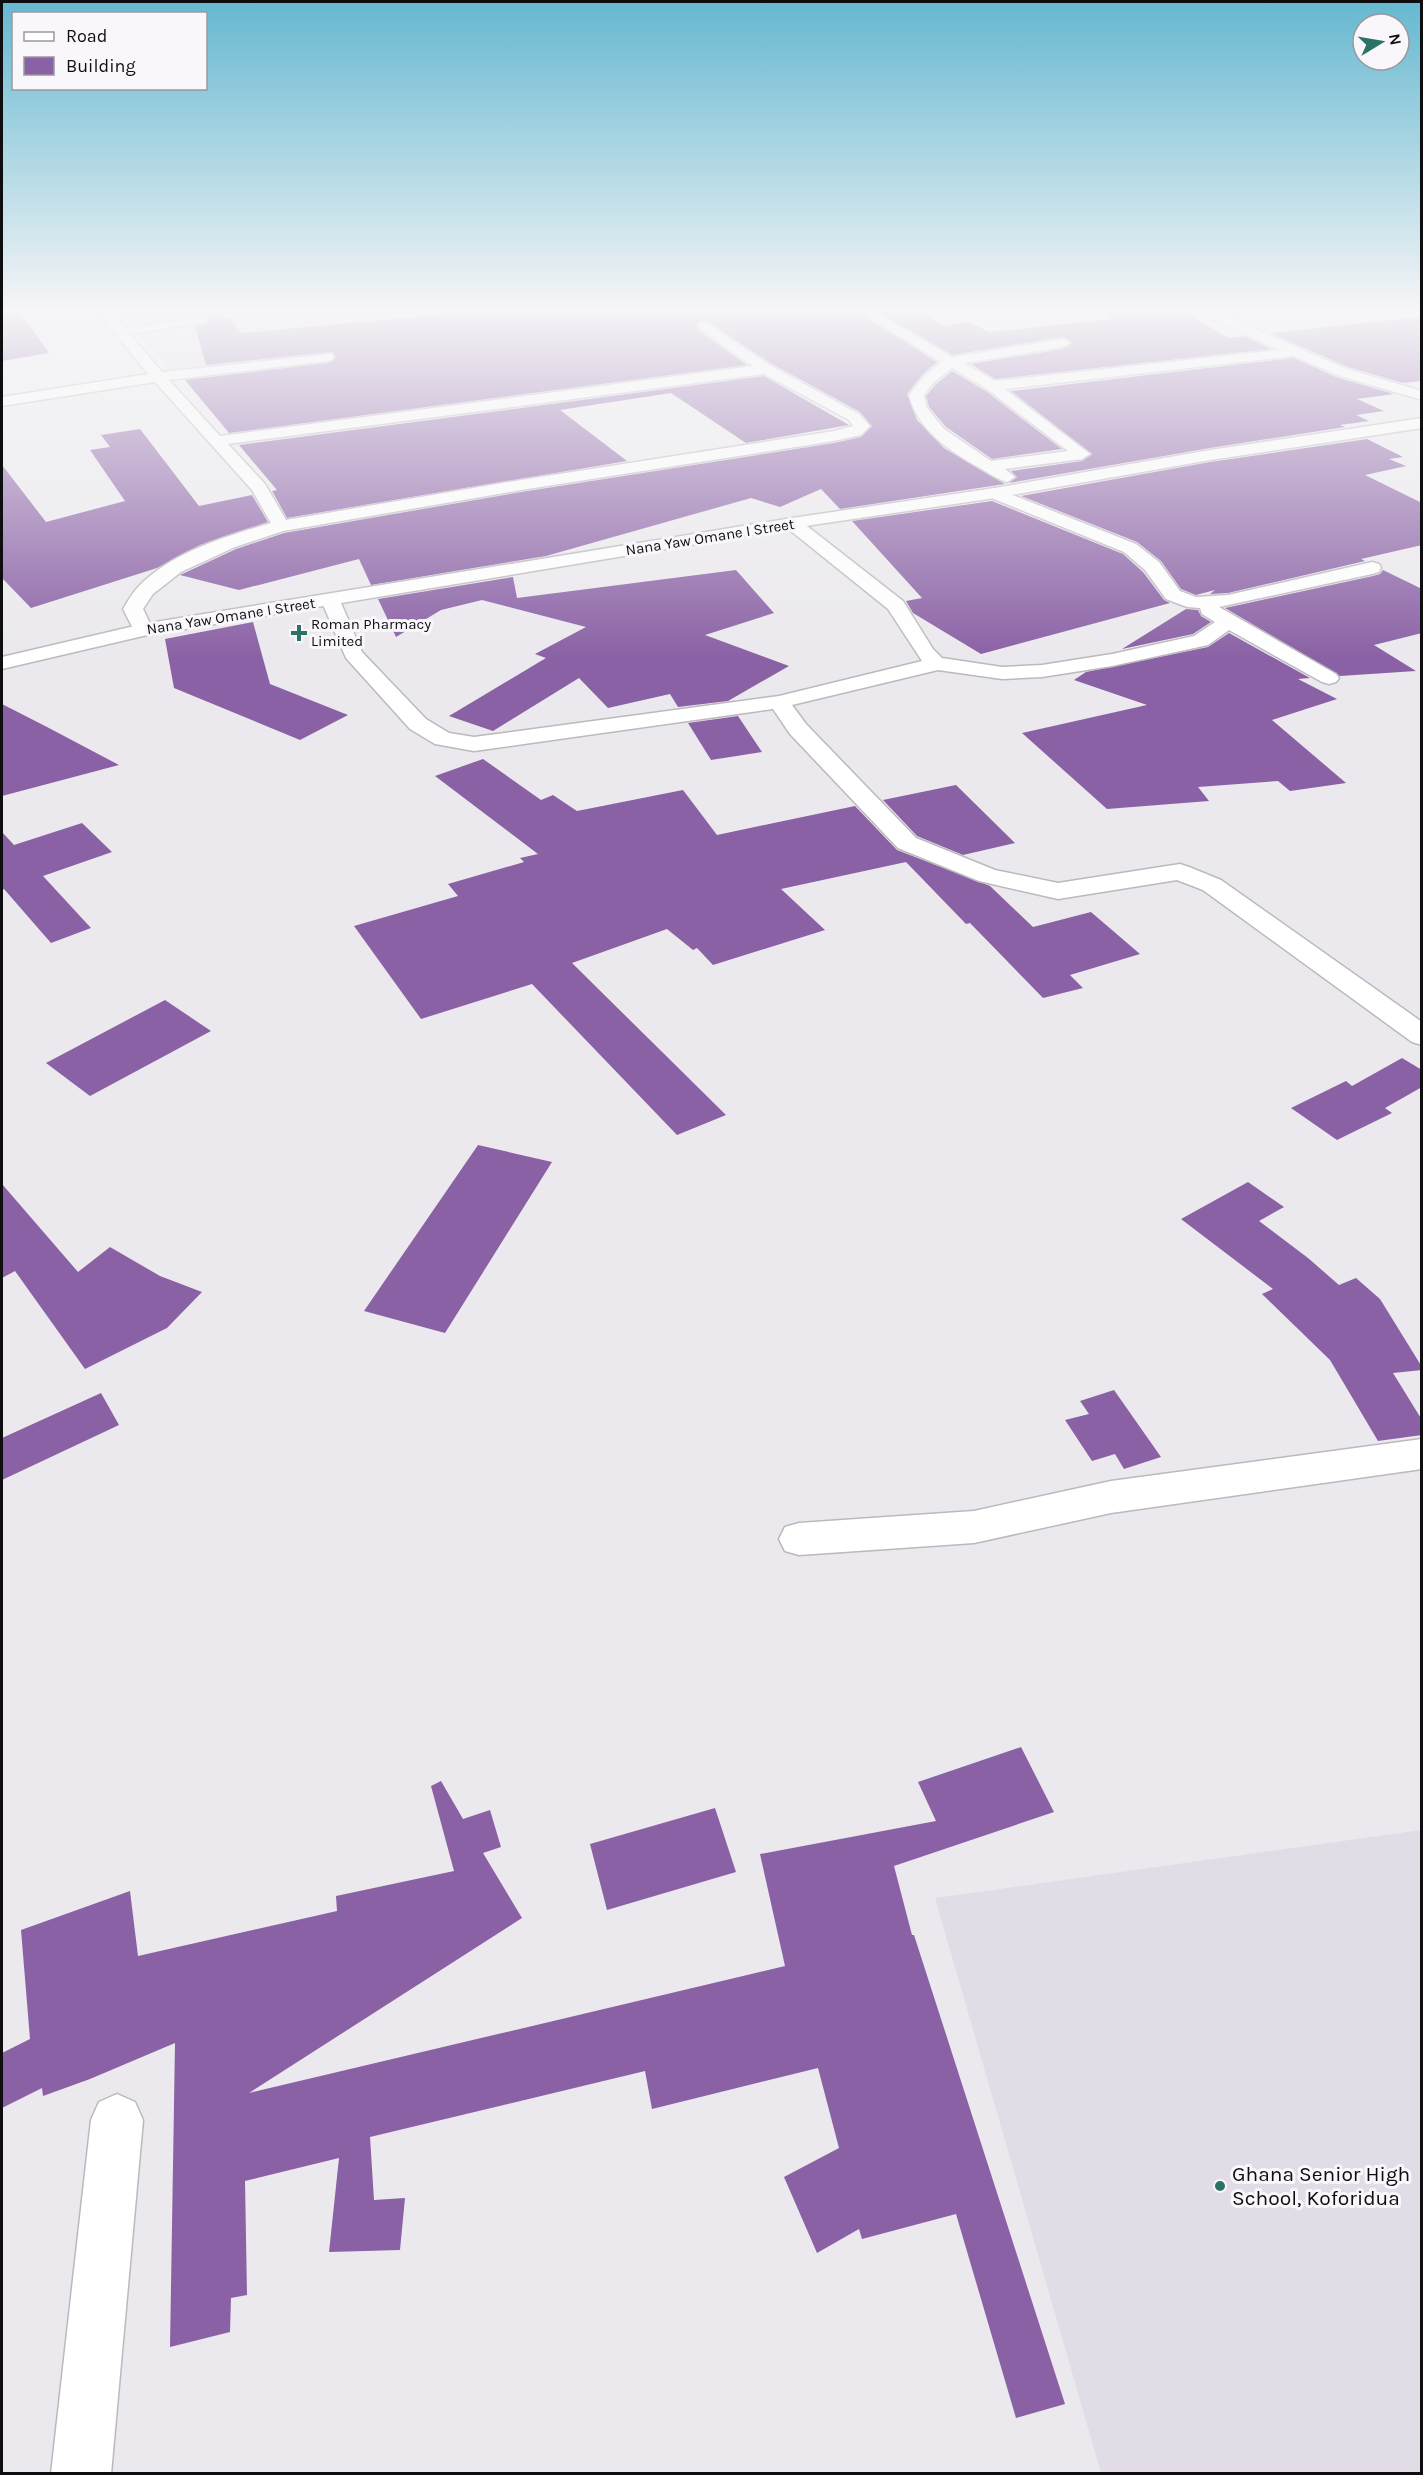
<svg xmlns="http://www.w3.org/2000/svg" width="1423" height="2475" viewBox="0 0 1423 2475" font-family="Karla,sans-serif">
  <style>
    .built { fill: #e2dce7 }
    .building { fill: #8a61a5 }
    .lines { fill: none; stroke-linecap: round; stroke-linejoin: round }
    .service-casing { stroke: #bbb9bd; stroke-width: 3 }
    .minor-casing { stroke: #bbb9bd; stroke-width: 3 }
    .primary-casing { stroke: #bbb9bd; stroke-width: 3 }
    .service { fill: #fff; fill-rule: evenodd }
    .minor { fill: #fff; fill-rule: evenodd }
    .primary { fill: #fff; fill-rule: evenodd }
    .poi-dot { fill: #2d7267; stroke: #f9f7fb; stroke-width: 2 }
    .labels { text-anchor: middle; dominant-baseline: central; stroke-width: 6; stroke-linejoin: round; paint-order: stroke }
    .far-street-label { font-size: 15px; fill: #0e0d0f; stroke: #f9f7fb }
    .far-poi-label { font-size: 15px; fill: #0e0d0f; stroke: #f9f7fb; text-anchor: start }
    .near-poi-label { font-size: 21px; fill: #0e0d0f; stroke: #f9f7fb; text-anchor: start }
  </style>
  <rect width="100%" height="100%" fill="#ebe9ed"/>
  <path class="built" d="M118,312H623L171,372Z
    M1421,1830V2473H1101L935,1898Z"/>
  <path class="building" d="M2,312H20L49,353L2,361Z
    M468,312H858L937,362L922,375L907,394L917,420L944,448L1005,484L840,509L821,489L780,507L751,498L546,556L371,585L359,559L239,590L180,575L236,549L284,533L521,492L834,443L861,437L872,426L860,412L772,364L705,320L696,325L698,330L747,365L229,433L185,380L327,363L336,358L332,352L206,365L195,326L208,323V317L204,315L223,313L224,318L231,321L242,333Z
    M879,312H919L945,326L969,322L989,332L1112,319L1102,312H1184L1229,338L1244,336L1271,349L995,379L971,364L1063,349L1072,342L1063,337L952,355Z
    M1422,317V381L1403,383L1348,367L1270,333Z
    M1294,358L1336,377L1394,394L1357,399L1384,411L1356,415L1369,421L1340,425L1345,427L1210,448L1009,483L1017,477L1011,471L1082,461L1092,454L1011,391Z
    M952,371L986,391L1062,449L992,459L946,427L929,407L926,396L936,384Z
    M764,376L849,425L746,443L671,393L560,410L627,461L287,518L272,491L277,490L239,445Z
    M140,429L199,506L252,495L268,522L200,545L157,568L31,608L2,578V465L46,522L125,501L90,450L110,447L101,435Z
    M1367,439L1403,457L1389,459L1406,466L1365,475L1422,503V545L1361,559L1365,561L1228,593L1210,594L1215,590L1196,595L1181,589L1161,561L1137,542L1021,496L1210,462Z
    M992,501L1123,554L1143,572L1164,600L1170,603L981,654L913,613L906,601L922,598L852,521Z
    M736,570L774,613L705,635L789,666L728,701L678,707L670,694L608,708L579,678L493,731L449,716L546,658L535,654L586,627L482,600L441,610L396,637L378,599L513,577L517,598Z
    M1383,570L1422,589V633L1374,645L1416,671L1340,676L1225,608L1373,576L1380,574Z
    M1186,609L1198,610L1201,616L1211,622L1193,634L1122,649Z
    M253,622L270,684L348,715L300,740L174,688L165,639Z
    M1229,633L1310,678L1298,679L1337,699L1272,720L1346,783L1290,791L1278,781L1198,787L1209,801L1107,809L1022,733L1147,705L1074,680L1086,672L1208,647Z
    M2,704L47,727L119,765L2,796Z
    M738,716L762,752L711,760L688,723Z
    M483,759L541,800L553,795L577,811L683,790L717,835L855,806L897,850L990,886L1033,927L1091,912L1140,954L1070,975L1083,988L1043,998L970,923L966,924L906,862L781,889L825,930L713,965L697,948L693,950L667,929L572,963L726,1115L677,1135L532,984L421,1019L354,926L458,896L448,884L524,862L520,858L538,854L435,776Z
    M956,785L1015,843L963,855L917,836L883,800Z
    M82,823L112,852L43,876L91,928L51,943L4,889L2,890V832L14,845Z
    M165,1000L211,1031L90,1096L46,1063Z
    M1402,1058L1422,1070V1087L1385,1108L1392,1113L1337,1140L1291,1108L1346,1081L1352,1086Z
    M478,1145L552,1162L445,1333L364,1311Z
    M1248,1182L1284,1207L1259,1221L1308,1258L1339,1285L1356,1278L1380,1299L1422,1367V1370L1393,1373L1422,1420V1435L1378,1441L1330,1360L1262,1294L1273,1289L1181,1219Z
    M2,1184L78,1272L110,1247L160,1276L202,1292L167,1328L85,1369L15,1271L2,1278Z
    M1114,1390L1161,1457L1124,1469L1115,1454L1092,1461L1065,1420L1089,1414L1080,1401Z
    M101,1393L119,1425L2,1480V1438Z
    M1021,1747L1054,1812L894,1866L912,1935H914L1065,2404L1016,2418L956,2214L862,2239L859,2229L817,2253L784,2177L839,2148L818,2068L652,2109L645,2071L370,2137L374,2200L405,2198L400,2250L329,2252L339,2158L245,2181L247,2295L231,2298L230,2332L170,2347L175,2043L90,2079L43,2096L42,2088L2,2108V2053L30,2039L21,1930L130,1891L138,1956L337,1911L336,1896L454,1871L431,1786L441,1781L463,1819L490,1810L501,1847L483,1853L522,1918L249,2093L785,1966L760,1854L936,1821L918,1782Z
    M715,1808L736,1872L607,1910L590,1844Z"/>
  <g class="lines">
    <g class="service-casing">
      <path id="service" d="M243,312H268L229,319L225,316Z
        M203,317L206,318V322L123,335L119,332L123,329Z"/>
    </g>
    <g class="minor-casing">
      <path id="minor" d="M98,312H111L162,372L332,354L334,357L332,360L327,361L169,380L220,436L753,366L700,329L698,326L700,323L705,322L771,366L859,414L870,426L861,435L834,441L521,490L283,531L235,547L181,572L153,594L143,609L153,630L150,634H136L123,609C128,601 133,592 139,586C172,552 226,536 271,523L252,490L155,382L2,406V397L148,374ZM764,374L849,420L853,426L834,431L521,480L286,520L265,484L228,444Z
        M860,312H875L952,357L1063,339L1070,343L1063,347L964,363L995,381L1279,350L1197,312H1215L1347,369L1422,391V400L1337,375L1294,356L1005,389L1090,454L1082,459L1005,469L1015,477L1007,482C997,479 987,472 978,467C948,450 918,430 909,395L924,376L941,362ZM952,368L987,389L1068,451L991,461L944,429L927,408L924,395L934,382Z
        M995,488L1136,544L1159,562L1180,591L1196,597L1228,595L1372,562L1379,564L1381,568L1379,572L1372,574L1219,607L1336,674L1339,678L1336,682L1329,684L1322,682L1229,630L1208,645L1112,666L1042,677L1002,679L938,670L792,705L806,724L916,838L995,870L1058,883L1180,864L1189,867L1221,880L1422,1022V1045L1412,1042L1203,890L1177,880L1058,899L979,881L898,848L790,734L773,709L474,751L435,744L410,729L346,658L321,600L324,596H338L362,652L426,719L449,733L474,737L779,696L922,661L888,609L786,527L783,523L786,519H798L903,601L933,649L942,658L1002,667L1042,665L1112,654L1194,636L1215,622L1202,614L1200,608L1187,607L1166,599L1145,570L1124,552L989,497L986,493L989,489Z
        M1422,1439V1469L1111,1513L974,1543L799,1555L785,1551L779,1539L785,1527L799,1523L974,1511L1111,1481Z
        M117,2094L135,2102L143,2120L111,2474H51L91,2120L99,2102Z"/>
    </g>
    <g class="primary-casing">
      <path id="primary" d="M1422,418V428L1210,460L995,498L792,528L143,636L2,669V657L143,624L792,518L995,488L1210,450Z"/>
    </g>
    <use href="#service" class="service"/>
    <use href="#minor" class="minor"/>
    <use href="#primary" class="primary"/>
  </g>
  <linearGradient id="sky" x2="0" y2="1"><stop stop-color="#65b8d0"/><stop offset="0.47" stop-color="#f6f5f7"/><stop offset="1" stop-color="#f6f5f7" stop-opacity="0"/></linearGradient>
  <rect width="1423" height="658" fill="url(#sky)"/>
  <g class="poi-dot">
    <path d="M296 624h6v6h6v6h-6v6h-6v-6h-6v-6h6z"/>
    <circle cx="1220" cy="2186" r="6"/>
  </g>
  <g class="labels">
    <g class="far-street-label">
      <text transform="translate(710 537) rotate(-9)">Nana Yaw Omane I Street</text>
      <text transform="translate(231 616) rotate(-9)">Nana Yaw Omane I Street</text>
    </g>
    <g class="far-poi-label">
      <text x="311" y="624">Roman Pharmacy<tspan x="311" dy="17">Limited</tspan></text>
    </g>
    <g class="near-poi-label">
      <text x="1232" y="2174">Ghana Senior High<tspan x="1232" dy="24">School, Koforidua</tspan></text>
    </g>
  </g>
  <rect width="1423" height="2475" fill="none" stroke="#0e0d0f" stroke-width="6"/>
  <rect x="12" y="12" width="195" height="78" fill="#f9f7fb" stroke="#9b999d" stroke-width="1.5"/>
  <rect x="24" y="32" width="30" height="9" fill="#ffffff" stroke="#9b999d" stroke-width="1.5"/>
  <text x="66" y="42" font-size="18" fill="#0e0d0f">Road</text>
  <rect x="24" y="57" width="30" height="18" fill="#8a61a5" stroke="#9b999d" stroke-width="1.5"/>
  <text x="66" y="72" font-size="18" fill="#0e0d0f">Building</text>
  <g transform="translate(1381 42) rotate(79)"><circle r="28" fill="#f9f7fb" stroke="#9b999d" stroke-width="1.5"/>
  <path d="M0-4.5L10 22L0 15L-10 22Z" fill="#2d7267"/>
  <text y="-9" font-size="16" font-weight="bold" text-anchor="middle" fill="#0e0d0f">N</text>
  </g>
</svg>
